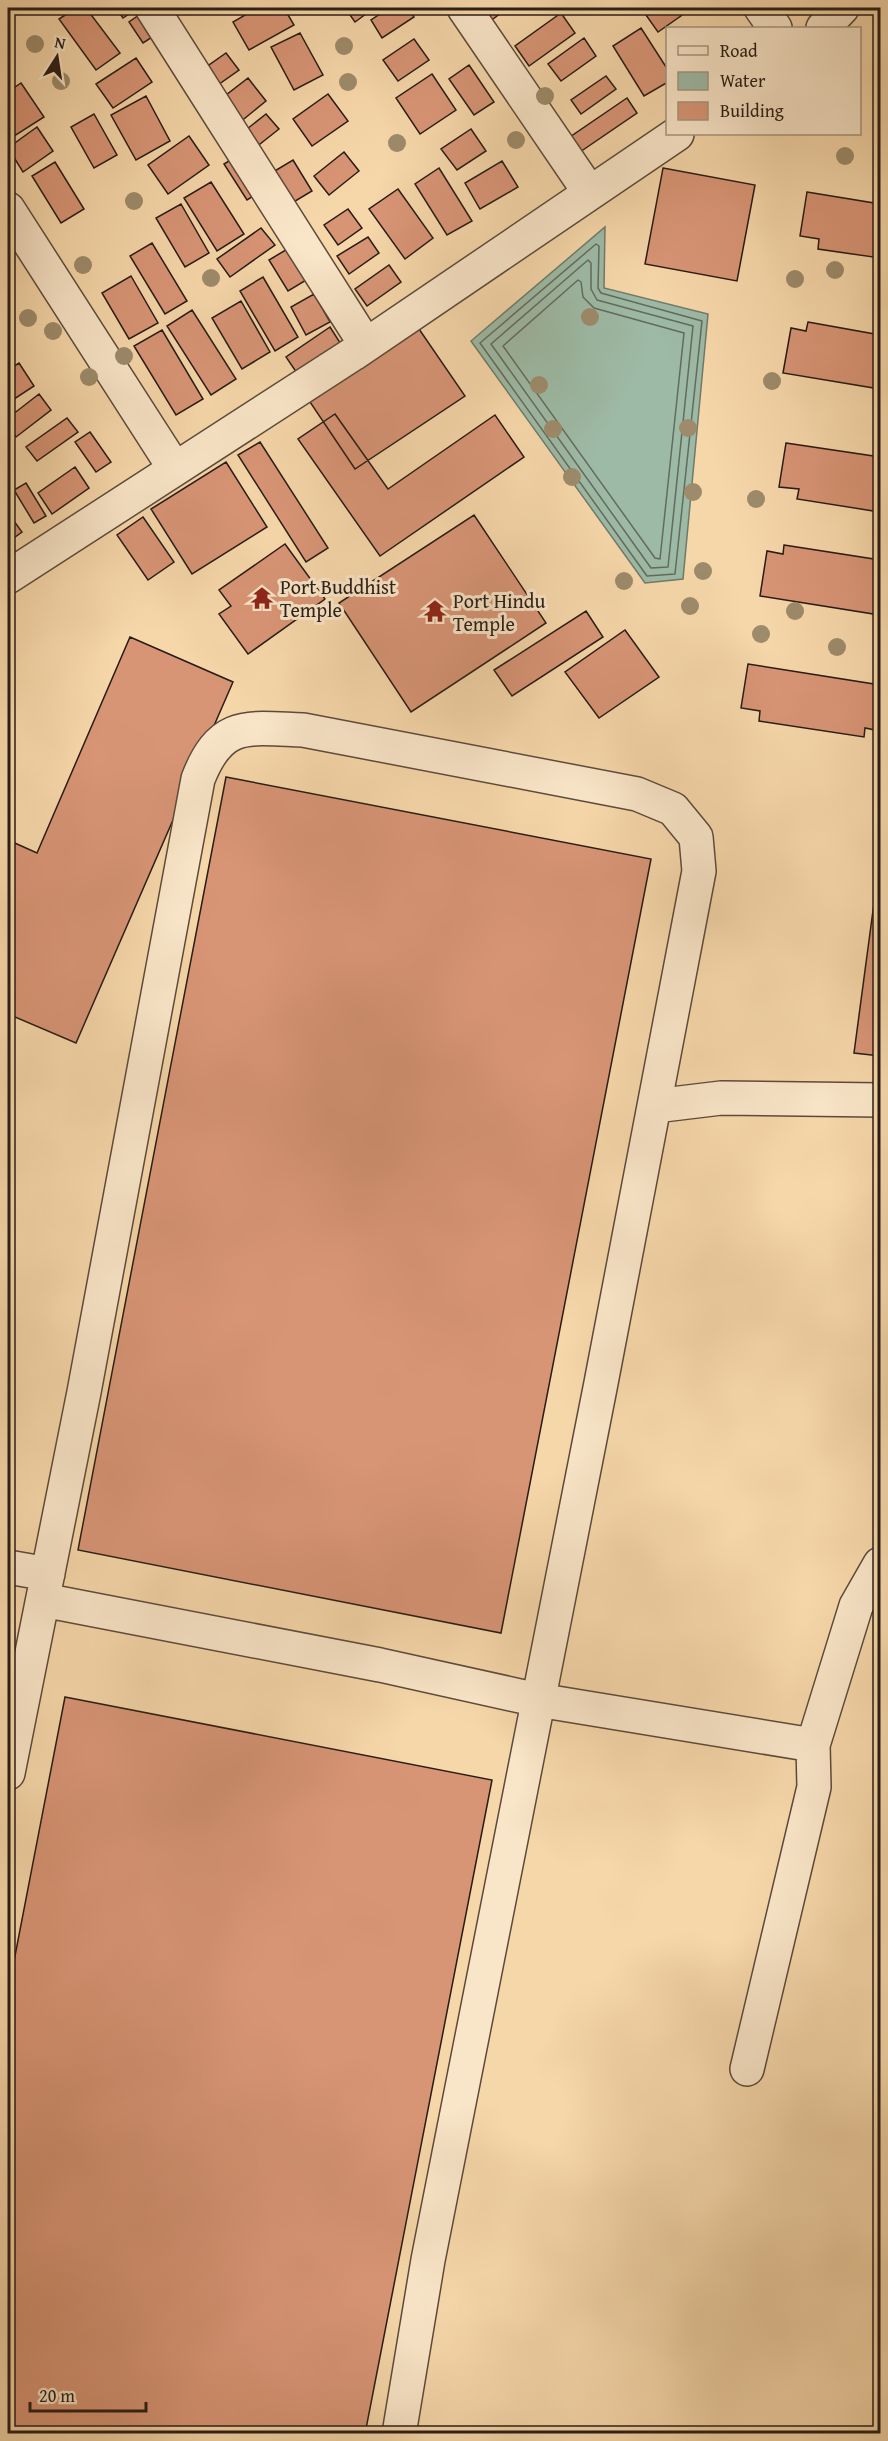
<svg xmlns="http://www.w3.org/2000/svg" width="888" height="2441" viewBox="0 0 888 2441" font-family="'Gentium Book Plus',serif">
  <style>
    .water { fill: #9dbaa6; stroke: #6e7b6c; stroke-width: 1.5 }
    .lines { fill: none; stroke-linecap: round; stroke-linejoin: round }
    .shore { stroke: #626b5e; stroke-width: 1.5 }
    .building { fill: #d89576; stroke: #281c15; stroke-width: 1.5 }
    .minor-casing { stroke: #5c4b3a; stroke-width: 36 }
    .minor { stroke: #f9e5c8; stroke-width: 33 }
    .tree { fill: #9d8b6b }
    .labels { text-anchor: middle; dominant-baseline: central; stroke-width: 6; stroke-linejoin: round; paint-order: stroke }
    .poi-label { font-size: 20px; fill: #281c15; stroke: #f9e5c8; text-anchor: start }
  </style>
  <rect width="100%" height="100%" fill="#f6d7aa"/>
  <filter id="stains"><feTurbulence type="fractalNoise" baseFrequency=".00333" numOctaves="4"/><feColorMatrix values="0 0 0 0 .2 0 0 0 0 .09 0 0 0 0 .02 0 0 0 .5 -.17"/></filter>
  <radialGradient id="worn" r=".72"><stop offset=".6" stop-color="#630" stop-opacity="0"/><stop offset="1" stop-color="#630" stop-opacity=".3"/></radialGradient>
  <path class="water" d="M605,227L604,288L708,314L683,579L645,583L471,341Z"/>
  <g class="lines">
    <path class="shore" d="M596,244L599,246L598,288L601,293L702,321L675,574L647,576L480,343Z
      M588,260L591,263V289L597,300L693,326L668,567L651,568L491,344Z
      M578,280L581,282L583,297L594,308L684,333L660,559L655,558L503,346Z"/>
  </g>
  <path class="building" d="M76,8H86L120,53L96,70L59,19Z
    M116,8H138L123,18Z
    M257,8H284L294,25L249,50L233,22Z
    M345,8H374L355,22Z
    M389,8H408L414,17L382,38L371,20Z
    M484,8H503L505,10L485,25L476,13Z
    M641,8H681L685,13L658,32Z
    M142,13L157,34L143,43L129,22Z
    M561,13L575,33L529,66L515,46Z
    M641,28L668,70V82L644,96L613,46Z
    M300,33L323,75L294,90L271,47Z
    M584,38L596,56L561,81L548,64Z
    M414,39L429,60L398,81L383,60Z
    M226,53L239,70L215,87L202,70Z
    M136,58L152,82L113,108L96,84Z
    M469,65L494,102L474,115L449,79Z
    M432,74L456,110L420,134L396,98Z
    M606,76L616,89L581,114L571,100Z
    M248,78L266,101L239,123L221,99Z
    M21,83L44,117L8,140V92Z
    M328,94L348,121L312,146L293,119Z
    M146,96L170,141L136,160L111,115Z
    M627,98L637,113L577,154L567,139Z
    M94,114L117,155L94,168L71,127Z
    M266,114L279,129L255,148L242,133Z
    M37,127L53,151L23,172L8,148Z
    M471,129L486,151L457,170L441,149Z
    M189,136L209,165L168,194L148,165Z
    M344,152L359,171L329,195L314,176Z
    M240,154L263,190L247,200L224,164Z
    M293,160L312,191L292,203L273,172Z
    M502,161L518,187L480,209L465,183Z
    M55,162L84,209L61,223L32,176Z
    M439,168L472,221L447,235L415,184Z
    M663,168L755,185L737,281L645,264Z
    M211,182L244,234L217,251L184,198Z
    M398,189L433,238L405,259L369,209Z
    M807,192L880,204V258L818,249L819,239L800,236Z
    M181,204L209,253L185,267L156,218Z
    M348,209L362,228L338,245L324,225Z
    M261,228L275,245L230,277L217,259Z
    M368,237L379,253L349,274L337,256Z
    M152,243L187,301L165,314L130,256Z
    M289,248L308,279L288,291L269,260Z
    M389,265L401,282L367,306L355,289Z
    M131,276L158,323L129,339L102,293Z
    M263,277L298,337L275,351L240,291Z
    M314,294L330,322L306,335L291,307Z
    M241,301L270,352L242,369L212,318Z
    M192,310L236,379L211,395L167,326Z
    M808,322L880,335V389L783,373L791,328L806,331Z
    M330,327L344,349L301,379L286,357Z
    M419,329L465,396L355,469L310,402Z
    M162,330L203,399L176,415L134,346Z
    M19,363L34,386L8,403V370Z
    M39,394L51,410L16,437L8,425V418Z
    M335,414L388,489L495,415L524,457L380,556L298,439Z
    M67,418L78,432L37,461L26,447Z
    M90,432L111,462L96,472L75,442Z
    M260,442L328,548L306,562L238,455Z
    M786,443L880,457V512L797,499L799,489L779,487Z
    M226,462L267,527L192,574L151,509Z
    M75,467L89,488L52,514L38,493Z
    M26,483L46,516L34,523L14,490Z
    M474,515L546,623L411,712L339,603Z
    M11,517L22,532L8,542V520Z
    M143,517L174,562L148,580L117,535Z
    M285,544L325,599L248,654L219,614L231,606L219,590Z
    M784,545L880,560V615L760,596L767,551L783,554Z
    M586,611L603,637L512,696L494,670Z
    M625,630L659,677L599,718L565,672Z
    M130,637L233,682L76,1043L8,1014V840L37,853Z
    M748,664L880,685V731L865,728L864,737L759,721L760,711L741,708Z
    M226,777L651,859L501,1633L78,1550Z
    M880,858V1056L854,1053Z
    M65,1697L492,1780L365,2434H8V1992Z"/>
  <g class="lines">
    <g class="minor-casing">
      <path id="minor" d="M152,8L366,345
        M464,8L590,193
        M761,8L775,28
        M823,28L842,8
        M8,209L175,469
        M8,577L353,354L677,134
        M655,1106L721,1098L880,1100
        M8,1567L48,1574
        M43,1600L380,1665L538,1700L813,1745
        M8,1773L84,1392L198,779C221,720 247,728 303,730L637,794L673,809L696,837L699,871L601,1383L428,2260L399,2434
        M747,2069L814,1787L813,1745L856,1606L880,1564"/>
    </g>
    <use href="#minor" class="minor"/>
  </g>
  <g class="tree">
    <circle cx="35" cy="44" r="9"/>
    <circle cx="344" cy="46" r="9"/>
    <circle cx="61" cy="81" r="9"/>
    <circle cx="348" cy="82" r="9"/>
    <circle cx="545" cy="96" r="9"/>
    <circle cx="516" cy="140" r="9"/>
    <circle cx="397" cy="143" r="9"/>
    <circle cx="845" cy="156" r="9"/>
    <circle cx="134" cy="201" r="9"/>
    <circle cx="83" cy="265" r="9"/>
    <circle cx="835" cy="270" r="9"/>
    <circle cx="211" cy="278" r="9"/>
    <circle cx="795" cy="279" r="9"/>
    <circle cx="590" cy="317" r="9"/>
    <circle cx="28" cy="318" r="9"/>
    <circle cx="53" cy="331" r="9"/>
    <circle cx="124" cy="356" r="9"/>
    <circle cx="89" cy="377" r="9"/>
    <circle cx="772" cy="381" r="9"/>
    <circle cx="539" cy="385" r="9"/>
    <circle cx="688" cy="428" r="9"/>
    <circle cx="553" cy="429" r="9"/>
    <circle cx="572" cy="477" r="9"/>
    <circle cx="693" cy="492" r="9"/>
    <circle cx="756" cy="499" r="9"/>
    <circle cx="703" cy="571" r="9"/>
    <circle cx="624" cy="581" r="9"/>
    <circle cx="690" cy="606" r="9"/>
    <circle cx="795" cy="611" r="9"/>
    <circle cx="761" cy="634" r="9"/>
    <circle cx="837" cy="647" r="9"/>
  </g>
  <defs>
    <g id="temple-bare" transform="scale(1.8)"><path d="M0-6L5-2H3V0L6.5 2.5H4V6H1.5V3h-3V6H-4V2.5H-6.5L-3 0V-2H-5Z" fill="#8f2418" stroke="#f9e5c8" stroke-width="2.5" paint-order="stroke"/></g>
  </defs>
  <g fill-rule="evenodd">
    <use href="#temple-bare" x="262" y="598"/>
    <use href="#temple-bare" x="435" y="611"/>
  </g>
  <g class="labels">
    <g class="poi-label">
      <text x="280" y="586">Port Buddhist<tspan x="280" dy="23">Temple</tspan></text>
      <text x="453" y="600">Port Hindu<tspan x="453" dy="23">Temple</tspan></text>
    </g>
  </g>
  <rect width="888" height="2441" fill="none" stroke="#f6d7aa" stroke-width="30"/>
  <rect x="9" y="9" width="870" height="2423" fill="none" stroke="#281c15" stroke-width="3"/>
  <rect x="15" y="15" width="858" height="2411" fill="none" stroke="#281c15" stroke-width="1.5"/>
  <rect x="666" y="27" width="195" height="108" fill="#f9e5c8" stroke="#a59580" stroke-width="1.5"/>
  <rect x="678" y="46" width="30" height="9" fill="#f9e5c8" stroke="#a59580" stroke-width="1.5"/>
  <text x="720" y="57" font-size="18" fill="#281c15">Road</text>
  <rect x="678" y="72" width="30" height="18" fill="#9dbaa6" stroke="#a59580" stroke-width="1.5"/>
  <text x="720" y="87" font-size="18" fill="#281c15">Water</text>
  <rect x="678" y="102" width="30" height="18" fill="#d89576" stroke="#a59580" stroke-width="1.5"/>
  <text x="720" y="117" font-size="18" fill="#281c15">Building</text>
  <g transform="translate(57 57) rotate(12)" stroke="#f9e5c8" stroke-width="4.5" paint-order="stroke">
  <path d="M0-4.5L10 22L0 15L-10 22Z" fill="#281c15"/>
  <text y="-9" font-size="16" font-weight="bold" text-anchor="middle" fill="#281c15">N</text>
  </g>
  <path d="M30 2402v9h116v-9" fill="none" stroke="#281c15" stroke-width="3"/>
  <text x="39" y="2402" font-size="18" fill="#281c15" stroke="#f9e5c8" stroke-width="4.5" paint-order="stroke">20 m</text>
  <rect width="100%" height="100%" filter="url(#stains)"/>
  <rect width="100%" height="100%" fill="url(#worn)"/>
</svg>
